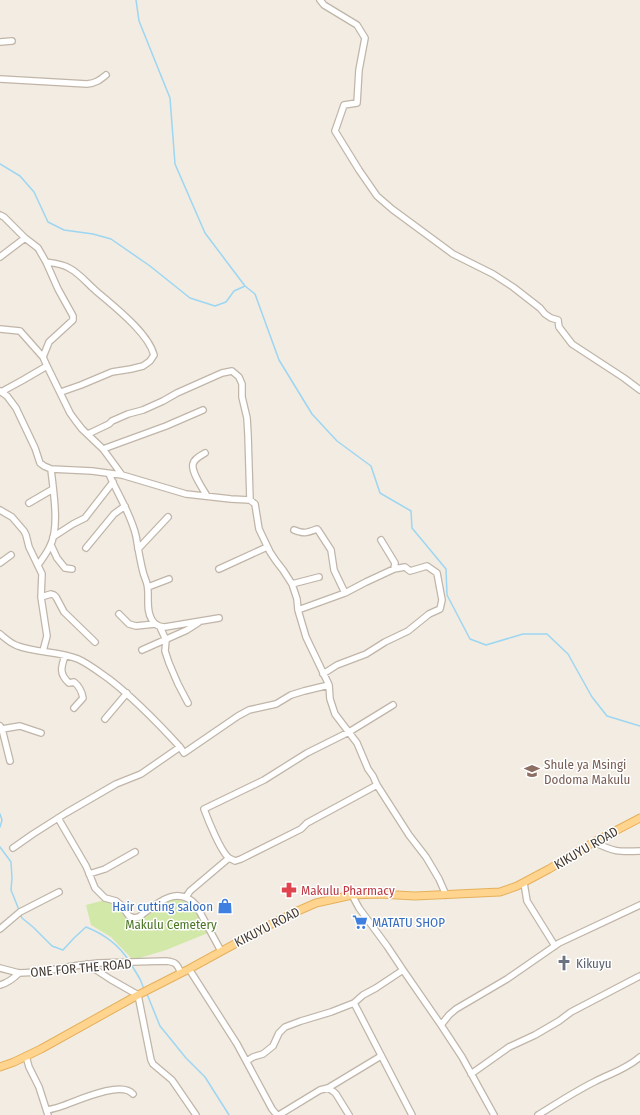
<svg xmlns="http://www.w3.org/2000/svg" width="640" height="1115" viewBox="0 0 640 1115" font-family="'Fira Sans Condensed',sans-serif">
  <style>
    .green { fill: #d2e8a9 }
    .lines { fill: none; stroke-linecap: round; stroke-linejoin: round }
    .stream { stroke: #9cd6f2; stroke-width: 1.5 }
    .minor-casing { stroke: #c0b5a8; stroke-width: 8 }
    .major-casing { stroke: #e6b05c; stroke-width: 9 }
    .minor { stroke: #fff; stroke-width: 5.5 }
    .major { stroke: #ffd48e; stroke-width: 7 }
    .labels { text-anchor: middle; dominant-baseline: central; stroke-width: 3; stroke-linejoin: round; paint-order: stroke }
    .education-label { font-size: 13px; fill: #785e54; stroke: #fff; text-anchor: start }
    .street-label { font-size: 13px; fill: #433b33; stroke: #fff }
    .health-label { font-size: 13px; fill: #be3a42; stroke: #fff; text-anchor: start }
    .shop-label { font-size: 13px; fill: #366cbe; stroke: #fff; text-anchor: end }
    .park-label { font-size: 13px; fill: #4b7625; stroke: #fff }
    .worship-label { font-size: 13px; fill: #5b616d; stroke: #fff; text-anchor: start }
  </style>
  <rect width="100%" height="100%" fill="#f2ece2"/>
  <path class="green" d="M175,899L191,903L202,919L208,933L166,950L133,960L111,937L91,925L86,905L105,900L120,909L127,920L133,923L160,905Z"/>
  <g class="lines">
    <path class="stream" d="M136,0L139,21L170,98L175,164L205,233L245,286
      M0,164L20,176L34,192L48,222L64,230L93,234L111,239L150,266L190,298L215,306L226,302L234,291L245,286L255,294L279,360L312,414L337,441L371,466L380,493L411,511L412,528L446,569L447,595L470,639L486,645L523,634H547L568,654L592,697L607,716L640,726
      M0,814L2,820L0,827
      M0,847L11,862L12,878L11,890L19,910
      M20,913L22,918L33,927L52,946L63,950L74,938L86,927C104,934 119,945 129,961
      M131,964L140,979L144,989
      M147,994L160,1026L186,1058L205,1077L229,1115"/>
    <g class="minor-casing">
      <path id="minor" d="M320,0L324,5L357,25L365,38L359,70L357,103L344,105L335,131L359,170L377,196L392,209L453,254L493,274L513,287L540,308L545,314L551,318L558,320L559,327L572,344L624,378L640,390
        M0,42L12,41
        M0,79L87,84C96,83 100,80 106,75
        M0,215L4,217L25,238L38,248L46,262L58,289L73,316V320L49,342L43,357L47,366
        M0,257L25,238
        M46,262C54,263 63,264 69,268C79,273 87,283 95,290C112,305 148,332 154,355L150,361L143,366L131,369L112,372L81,385L61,392
        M0,329L20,331L43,357
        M0,391L7,396L16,408L35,448L40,463L44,466L51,469L92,471L122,475L186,494L231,499L250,500L255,504L259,529L270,552L276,561L283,570L292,584L297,599L298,610L306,637L329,685L330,699L335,714L357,743L368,769L373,776L377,785L409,835L426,857L439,879L446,895
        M1,392L23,380L47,366L70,413L75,420L82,429L103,449L122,475
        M88,434L109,424L112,421L128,414L143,410L163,401L177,393L222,373L232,371L239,377L242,384V397L247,418L248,435L250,500
        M103,449L166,426L203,410
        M205,453C200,456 194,459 193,464C191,472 203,489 207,496
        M109,474C118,495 131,514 136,536C138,548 140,560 143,572C144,576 146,580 147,584C150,596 145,609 152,620C155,625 159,627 165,627L219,618
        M29,503L53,489
        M0,510L12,517L24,531L26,535L29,547L42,574L41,597L47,636L43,651
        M294,530C304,534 306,533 317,529L318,530L331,550L334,570L345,593
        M53,537L73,524L85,518L113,482
        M51,545L57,558L65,568L72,569
        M86,548L114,514L125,506
        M138,549L168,517
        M0,563L11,555
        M38,565C42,559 47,553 50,546C60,528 53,489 51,469
        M219,569L267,547
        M292,584L319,577
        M148,587L169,579
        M41,597L51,594L54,595L56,597L64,612L95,642
        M298,610L345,593L366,582L394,569L395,563L381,540
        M119,614L129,624L136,626L155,624
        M160,627L166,640L165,651L169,663L178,684L188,703
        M0,634C5,638 11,644 18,646C37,653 59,651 78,659C89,664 99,672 109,679C135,699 158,723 180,747L184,753L238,716L249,710L276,704L291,695L304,691L329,685
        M142,650L187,630L198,623
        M65,656C61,667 59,674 69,683L74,682C79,686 82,692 83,698L74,708
        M323,674L337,665L366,654L385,642L408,631L429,614L440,609L442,600L437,573L427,566L410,571L405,567L394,569
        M105,719L127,693
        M0,726L2,729L10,761
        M2,729L20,726L41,733
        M377,785L307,823L301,829L241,859L235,861C233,860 231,859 229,858C221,852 208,820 204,809L264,780L307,753L349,732L393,705
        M58,818L86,866L95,888L105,898L116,901L121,905L129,916L134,918L139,917C156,904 177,884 196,905L221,951
        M594,842C614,852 618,852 640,851
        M13,848L33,834L66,813L116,784L141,774L180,747
        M89,874L105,869L135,852
        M524,883L527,901L555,946
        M352,895L359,908L387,946L403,970L441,1025L462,1057L494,1115
        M186,897L190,891L229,858
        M0,929L20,912L59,892
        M87,964L110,979L138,995L151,1060L153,1064L172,1080L196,1115
        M0,968L19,973L40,972L73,966L98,963L166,961C176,962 177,964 181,973
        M189,969L237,1044L272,1109L277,1115
        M0,985C8,983 13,979 19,973
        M354,1003L412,1115
        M441,1025L449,1015L456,1009L507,979L559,943L640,905
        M26,1056L29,1067L39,1087L48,1115
        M247,1061L253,1057L263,1054L273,1046L279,1033L285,1027L301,1021L331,1012L354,1003L363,995L376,988L403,970
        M471,1074L509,1047L535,1035L559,1021L571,1012L636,978L640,976
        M328,1088L381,1056
        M47,1110C52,1109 57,1108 62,1106C77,1101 121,1080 133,1094
        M279,1115L320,1090L328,1088L334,1092L336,1094L349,1115
        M538,1115C556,1104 574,1092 594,1082C611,1073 625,1070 640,1057"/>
    </g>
    <g class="major-casing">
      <path id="major" d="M0,1067L14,1062L41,1049L138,995L189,969L262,929L293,913L316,903L352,895L379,894L415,896L500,892L517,886L549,869L594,842L640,818"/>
    </g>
    <use href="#minor" class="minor"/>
    <use href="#major" class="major"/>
  </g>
  <defs>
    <g id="school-bare" transform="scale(1.2)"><path d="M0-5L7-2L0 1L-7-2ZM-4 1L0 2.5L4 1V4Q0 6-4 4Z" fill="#8d6e63" stroke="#fff" stroke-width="2.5" paint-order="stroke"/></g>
    <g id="pharmacy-bare" transform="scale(1.2)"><path d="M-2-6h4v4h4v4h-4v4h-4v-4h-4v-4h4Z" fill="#e0444e" stroke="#fff" stroke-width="2.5" paint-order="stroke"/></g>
    <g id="shop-bare" transform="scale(1.2)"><path d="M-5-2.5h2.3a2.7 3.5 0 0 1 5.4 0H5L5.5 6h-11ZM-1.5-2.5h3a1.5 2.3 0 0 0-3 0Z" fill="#3f7fe0" stroke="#fff" stroke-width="2.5" paint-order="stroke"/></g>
    <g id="supermarket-bare" transform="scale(1.2)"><path d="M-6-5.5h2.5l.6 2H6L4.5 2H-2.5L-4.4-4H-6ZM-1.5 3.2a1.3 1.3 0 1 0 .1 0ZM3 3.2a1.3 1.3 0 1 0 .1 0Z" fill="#3f7fe0" stroke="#fff" stroke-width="2.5" paint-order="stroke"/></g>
    <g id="church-bare" transform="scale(1.2)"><path d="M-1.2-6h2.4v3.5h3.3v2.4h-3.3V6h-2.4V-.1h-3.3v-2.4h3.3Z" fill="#6b7280" stroke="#fff" stroke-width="2.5" paint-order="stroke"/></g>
  </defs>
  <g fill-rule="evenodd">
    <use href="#school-bare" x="532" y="771"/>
    <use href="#pharmacy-bare" x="289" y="890"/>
    <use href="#shop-bare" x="225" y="906"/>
    <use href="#supermarket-bare" x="360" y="922"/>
    <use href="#church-bare" x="564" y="963"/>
  </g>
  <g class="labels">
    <g class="education-label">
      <text x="544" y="764">Shule ya Msingi<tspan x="544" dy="15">Dodoma Makulu</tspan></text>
    </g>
    <g class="street-label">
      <text transform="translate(586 848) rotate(-30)">KIKUYU ROAD</text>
      <text transform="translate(267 927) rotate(-27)">KIKUYU ROAD</text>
      <text transform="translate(81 968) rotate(-5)">ONE FOR THE ROAD</text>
    </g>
    <g class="health-label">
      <text x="301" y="890">Makulu Pharmacy</text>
    </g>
    <g class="shop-label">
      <text x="213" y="906">Hair cutting saloon</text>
      <text x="372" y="922" text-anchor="start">MATATU SHOP</text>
    </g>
    <g class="park-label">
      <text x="171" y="924">Makulu Cemetery</text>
    </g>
    <g class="worship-label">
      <text x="576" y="963">Kikuyu</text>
    </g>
  </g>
</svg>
